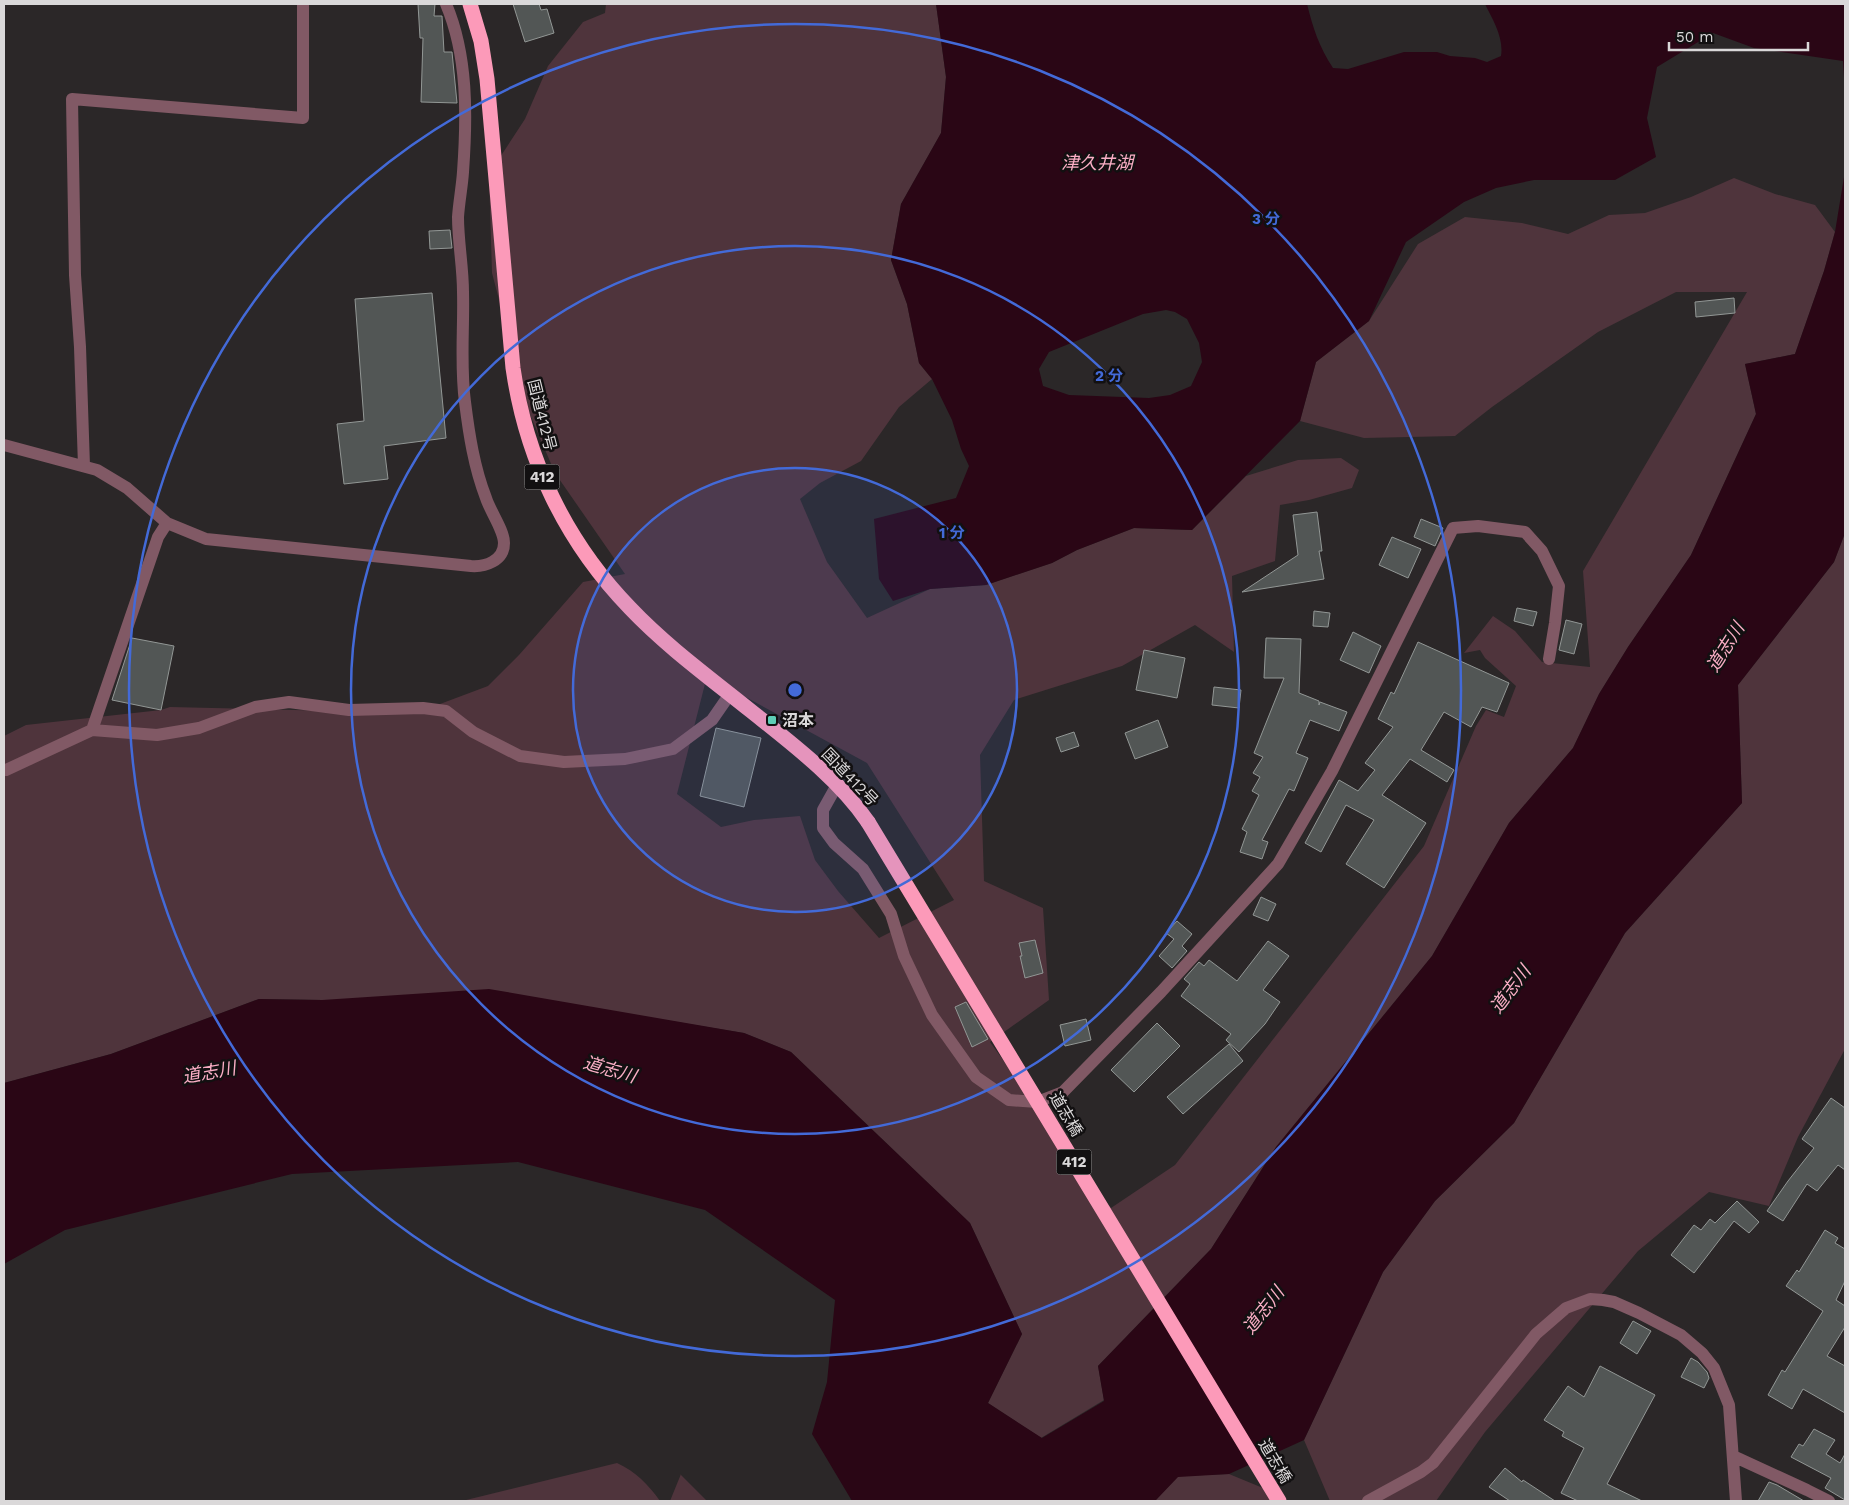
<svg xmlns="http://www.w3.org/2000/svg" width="1849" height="1505" viewBox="0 0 1849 1505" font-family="'Work Sans','Noto Sans JP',sans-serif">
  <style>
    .green { fill: #4f343c; fill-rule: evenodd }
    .water { fill: #2a0615; fill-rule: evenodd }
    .building { fill: #525655; stroke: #929795 }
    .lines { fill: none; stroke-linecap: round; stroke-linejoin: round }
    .minor { stroke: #815965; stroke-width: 12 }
    .highway { stroke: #fc9ab9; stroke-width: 15 }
    .highway-bridge { stroke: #fc9ab9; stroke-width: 15 }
    .ring { fill: none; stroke: #436ad8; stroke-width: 2.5 }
    .poi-dot { fill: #5eceb7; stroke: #121011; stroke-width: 2 }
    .labels { text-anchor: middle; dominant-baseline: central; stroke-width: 5; stroke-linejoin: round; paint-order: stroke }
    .shield { fill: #121011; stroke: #9e9c9d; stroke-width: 1 }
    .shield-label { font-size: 15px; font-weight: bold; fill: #dad8d9 }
    .street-label { font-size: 16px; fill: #dad8d9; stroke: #121011 }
    .poi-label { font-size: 16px; font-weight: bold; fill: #dad8d9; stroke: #121011; text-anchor: start }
    .water-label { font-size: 18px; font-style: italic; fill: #faaec5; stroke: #121011 }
    .centre { fill: #436ad8; stroke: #121011; stroke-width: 2.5 }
    .ring-label { font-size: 15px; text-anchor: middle; font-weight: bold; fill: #436ad8; stroke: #121011; stroke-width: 5; stroke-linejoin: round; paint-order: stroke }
  </style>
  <rect width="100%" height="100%" fill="#2b2728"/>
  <path class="green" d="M606,4H936L946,77L941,133L901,204L891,260L907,304L919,363L932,379L899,407L861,461L820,483L800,499L827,562L867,618L930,589L986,585L1052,563L1077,550L1134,528L1192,530L1246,476L1298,460L1341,458L1359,470L1352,488L1309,500L1280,505L1275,561L1232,576L1234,652L1195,625L1122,666L1014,700L980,755L984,881L1043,908L1049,1000L990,1042L1111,1208L1175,1165L1424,846L1476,726L1486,710L1504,717L1516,686L1485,658L1480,650L1464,653L1493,616L1515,631L1542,662L1590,667L1583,571L1747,292H1676L1598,332L1492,407L1455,436L1364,438L1300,421L1316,362L1369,321L1418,244L1465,217L1522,223L1568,234L1609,215L1645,213L1691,197L1734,178L1775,194L1815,205L1835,232L1824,271L1795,354L1745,364L1756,414L1691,555L1628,647L1599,694L1573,748L1509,823L1432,956L1276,1147L1211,1249L1098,1366L1104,1400L1041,1438L988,1403L1022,1334L970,1223L791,1052L744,1033L627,1014L322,1000L259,999L111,1054L4,1083V736L26,725L161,710L170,707L416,713L488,686L519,655L583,582L625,574L555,473L528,410L492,273L489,174L525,119L548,66L583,22L605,13ZM707,676L867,763L954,900L879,938L838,891L815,860L800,816L754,820L721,827L677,794Z
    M1845,533V1049L1798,1137L1769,1206L1709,1192L1638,1251L1485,1432L1436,1501H1330L1304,1440L1383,1272L1435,1201L1514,1123L1625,933L1742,803L1738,685L1834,562Z
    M617,1463C636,1472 648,1484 660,1501H462Z
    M681,1474V1475L707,1501H670Z
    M1229,1474L1263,1488L1271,1501H1155L1178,1476Z"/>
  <path class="water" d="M936,4H1307C1313,28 1319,47 1333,68L1348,69L1404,52H1437L1450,56L1475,58L1487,62L1501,56C1504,38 1493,20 1485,4H1845V93L1843,61L1754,48L1713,33L1657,67L1647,118L1656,157L1615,180H1534L1496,188L1464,202L1406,242L1369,321L1316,362L1300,421L1192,530L1134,528L1077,550L1052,563L986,585L930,589L893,601L879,579L874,519L956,498L969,466L961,449L952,420L932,379L919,363L907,304L891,260L901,204L941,133L946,77ZM1166,310L1175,312L1187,319L1199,343L1202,362L1191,386L1170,395L1149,398L1069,395L1043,386L1039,369L1049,352L1143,314Z
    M1845,171V533L1834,562L1738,685L1742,803L1625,933L1514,1123L1435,1201L1383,1272L1304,1440L1229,1474L1178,1477L1155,1501H852L812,1434L827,1382L835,1300L705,1210L518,1162L292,1174L65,1230L4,1264V1083L111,1054L259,999L322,1000L489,989L744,1033L791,1052L970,1223L1022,1334L988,1403L1042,1438L1104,1401L1098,1366L1211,1249L1276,1147L1432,956L1509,823L1573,748L1599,694L1628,647L1691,555L1756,414L1745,364L1795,354L1824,271L1835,232Z"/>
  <path class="building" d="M418,4H435L434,16H442L444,52H452L457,103L421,102L423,38H420Z
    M513,4H539L541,10L547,9L554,33L525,42Z
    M450,230L452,248L430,249L429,231Z
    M432,293L446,438L384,446L388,479L344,484L337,424L364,421L355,299Z
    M1734,298L1735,313L1696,317L1695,302Z
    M1317,512L1322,551H1319L1324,579L1242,592L1298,555L1293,515Z
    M1421,519L1443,528L1435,546L1414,537Z
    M1392,537L1421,549L1408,578L1379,565Z
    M1517,608L1537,612L1533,626L1514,621Z
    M1314,611L1330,613L1328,627L1313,626Z
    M1566,620L1582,624L1574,654L1559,650Z
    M1353,632L1381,646L1369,673L1340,660Z
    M132,638L174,646L161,710L112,700Z
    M1266,638L1301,639L1299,693L1319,701V705L1320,702L1347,712L1339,731L1310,720L1296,753L1308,758L1294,791L1289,789L1262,840L1268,842L1262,859L1240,852L1247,832L1242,829L1259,795L1252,791L1260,777L1253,773L1263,757L1254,753L1284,678H1264Z
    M1418,642L1509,683L1497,712L1482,707L1471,727L1444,712L1421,750L1454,770L1447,782L1410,759L1382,795L1426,823L1384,888L1346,864L1374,820L1346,805L1321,852L1305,843L1339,780L1358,791L1375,770L1365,763L1393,727L1378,719L1391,692L1394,694Z
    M1144,650L1185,658L1177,698L1136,690Z
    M1214,687L1241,690L1239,708L1212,705Z
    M1158,720L1168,747L1135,759L1125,733Z
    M716,728L761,738L744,807L700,796Z
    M1074,732L1079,746L1061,752L1056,738Z
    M1261,897L1276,904L1268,921L1253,915Z
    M1177,921L1192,934L1182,946L1187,951L1172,968L1159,956L1174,939L1166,933Z
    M1035,940L1043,973L1025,978L1020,956H1022L1019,943Z
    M1268,941L1289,956L1263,990L1280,1002L1265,1024L1239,1052L1226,1040L1231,1034L1181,996L1190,984L1184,979L1199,962L1204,966L1209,960L1237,981Z
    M966,1002L988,1039L972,1047L955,1007Z
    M1086,1019L1091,1040L1065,1046L1060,1025Z
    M1157,1023L1180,1046L1134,1092L1111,1070Z
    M1229,1044L1243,1061L1183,1114L1167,1097Z
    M1831,1098L1845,1108V1170L1838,1165L1817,1191L1807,1184L1783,1221L1767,1211L1788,1181L1814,1148L1802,1139Z
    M1737,1201L1759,1222L1749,1233L1734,1221L1694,1273L1671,1255L1694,1225L1701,1230L1710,1219L1715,1223Z
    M1825,1230L1838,1238L1835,1243L1845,1249V1281L1836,1300L1845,1306V1327L1827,1356L1845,1366V1413L1803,1389L1792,1409L1768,1395L1782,1370L1785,1372L1823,1311L1786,1286L1797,1270L1799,1272Z
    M1633,1321L1651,1331L1637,1354L1620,1343Z
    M1691,1358L1698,1362L1707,1372L1709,1378L1704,1388L1681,1377Z
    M1600,1366L1655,1395L1607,1484L1642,1501H1578L1561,1493L1584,1448L1562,1436L1564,1432L1544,1420L1568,1386L1584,1397Z
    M1814,1429L1835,1440L1826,1454L1840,1463L1845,1454V1500L1825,1488L1831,1478L1791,1457L1799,1444L1803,1446Z
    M1505,1468L1522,1482L1523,1480L1555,1501H1510L1489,1487Z
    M1769,1482L1777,1485L1804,1501H1758Z"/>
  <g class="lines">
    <path class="minor" d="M4,445L97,470L127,488L167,523L206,539L471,566C485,567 504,561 504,543C504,530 490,511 486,498C474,467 469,434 465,402C460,365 464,329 463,292C463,267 458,242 458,217C459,202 462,187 463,172C467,116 468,56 446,4
      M84,466L80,347L75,275L72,99L303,118V4
      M92,730L158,537L167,523
      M4,770H6L92,730L157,735L199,728L255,707L289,702L349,710L423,708L446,711L473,732L520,756L564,762L625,759L673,749L712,720L730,694
      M837,785L823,810V828L834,843L863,869L891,914L904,956L932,1015L976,1077L1009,1100L1037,1102L1063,1092L1161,992L1278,864L1332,771L1453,528L1478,526L1525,532L1542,551L1559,586L1555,623L1549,659
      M1733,1456L1807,1490L1829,1501
      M1368,1501L1421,1472L1433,1463L1536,1334L1566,1308L1590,1299L1603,1300L1614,1302L1639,1313L1681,1335L1702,1353L1714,1368L1729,1405L1736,1501"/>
    <path class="highway" d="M470,4L481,41L487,79L513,368C526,459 566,542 630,608C666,646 710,678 751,711C791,743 839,779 868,822"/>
    <path class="highway-bridge" d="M868,822L1279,1501"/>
  </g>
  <circle cx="795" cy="690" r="222" fill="#436ad8" fill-opacity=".12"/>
  <g class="ring">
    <circle cx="795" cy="690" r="222"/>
    <circle cx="795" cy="690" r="444"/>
    <circle cx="795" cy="690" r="666"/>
  </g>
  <rect class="poi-dot" x="767" y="715" width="10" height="10" rx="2.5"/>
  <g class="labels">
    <g class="shield">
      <rect x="524.5" y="464.5" width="35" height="25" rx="4"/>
      <rect x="1056.5" y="1149.5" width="35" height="25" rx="4"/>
    </g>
    <g class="shield-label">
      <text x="542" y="477">412</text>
      <text x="1074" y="1162">412</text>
    </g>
    <g class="street-label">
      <text transform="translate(542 415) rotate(76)">国道412号</text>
      <text transform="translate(850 777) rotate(46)">国道412号</text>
      <text transform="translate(1066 1114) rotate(59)">道志橋</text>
      <text transform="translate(1275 1461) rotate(59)">道志橋</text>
    </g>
    <g class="poi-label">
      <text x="782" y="720">沼本</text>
    </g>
    <g class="water-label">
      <text x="1097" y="162">津久井湖</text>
      <text transform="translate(1725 647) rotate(-58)">道志川</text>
      <text transform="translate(1510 989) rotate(-53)">道志川</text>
      <text transform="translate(610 1069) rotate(16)">道志川</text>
      <text transform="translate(209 1072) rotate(-10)">道志川</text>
      <text transform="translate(1263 1310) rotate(-52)">道志川</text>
    </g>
  </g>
  <circle cx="795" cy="690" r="8" class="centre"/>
  <g class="ring-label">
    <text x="1266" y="224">3 分</text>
    <text x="1109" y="381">2 分</text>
    <text x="952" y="538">1 分</text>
  </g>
  <rect width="1849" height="1505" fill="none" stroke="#dad8d9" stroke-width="10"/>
  <path d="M1669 42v8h139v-8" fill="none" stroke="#dad8d9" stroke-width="2.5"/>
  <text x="1676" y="42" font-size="15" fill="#dad8d9" stroke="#121011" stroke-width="4" paint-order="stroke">50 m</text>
</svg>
